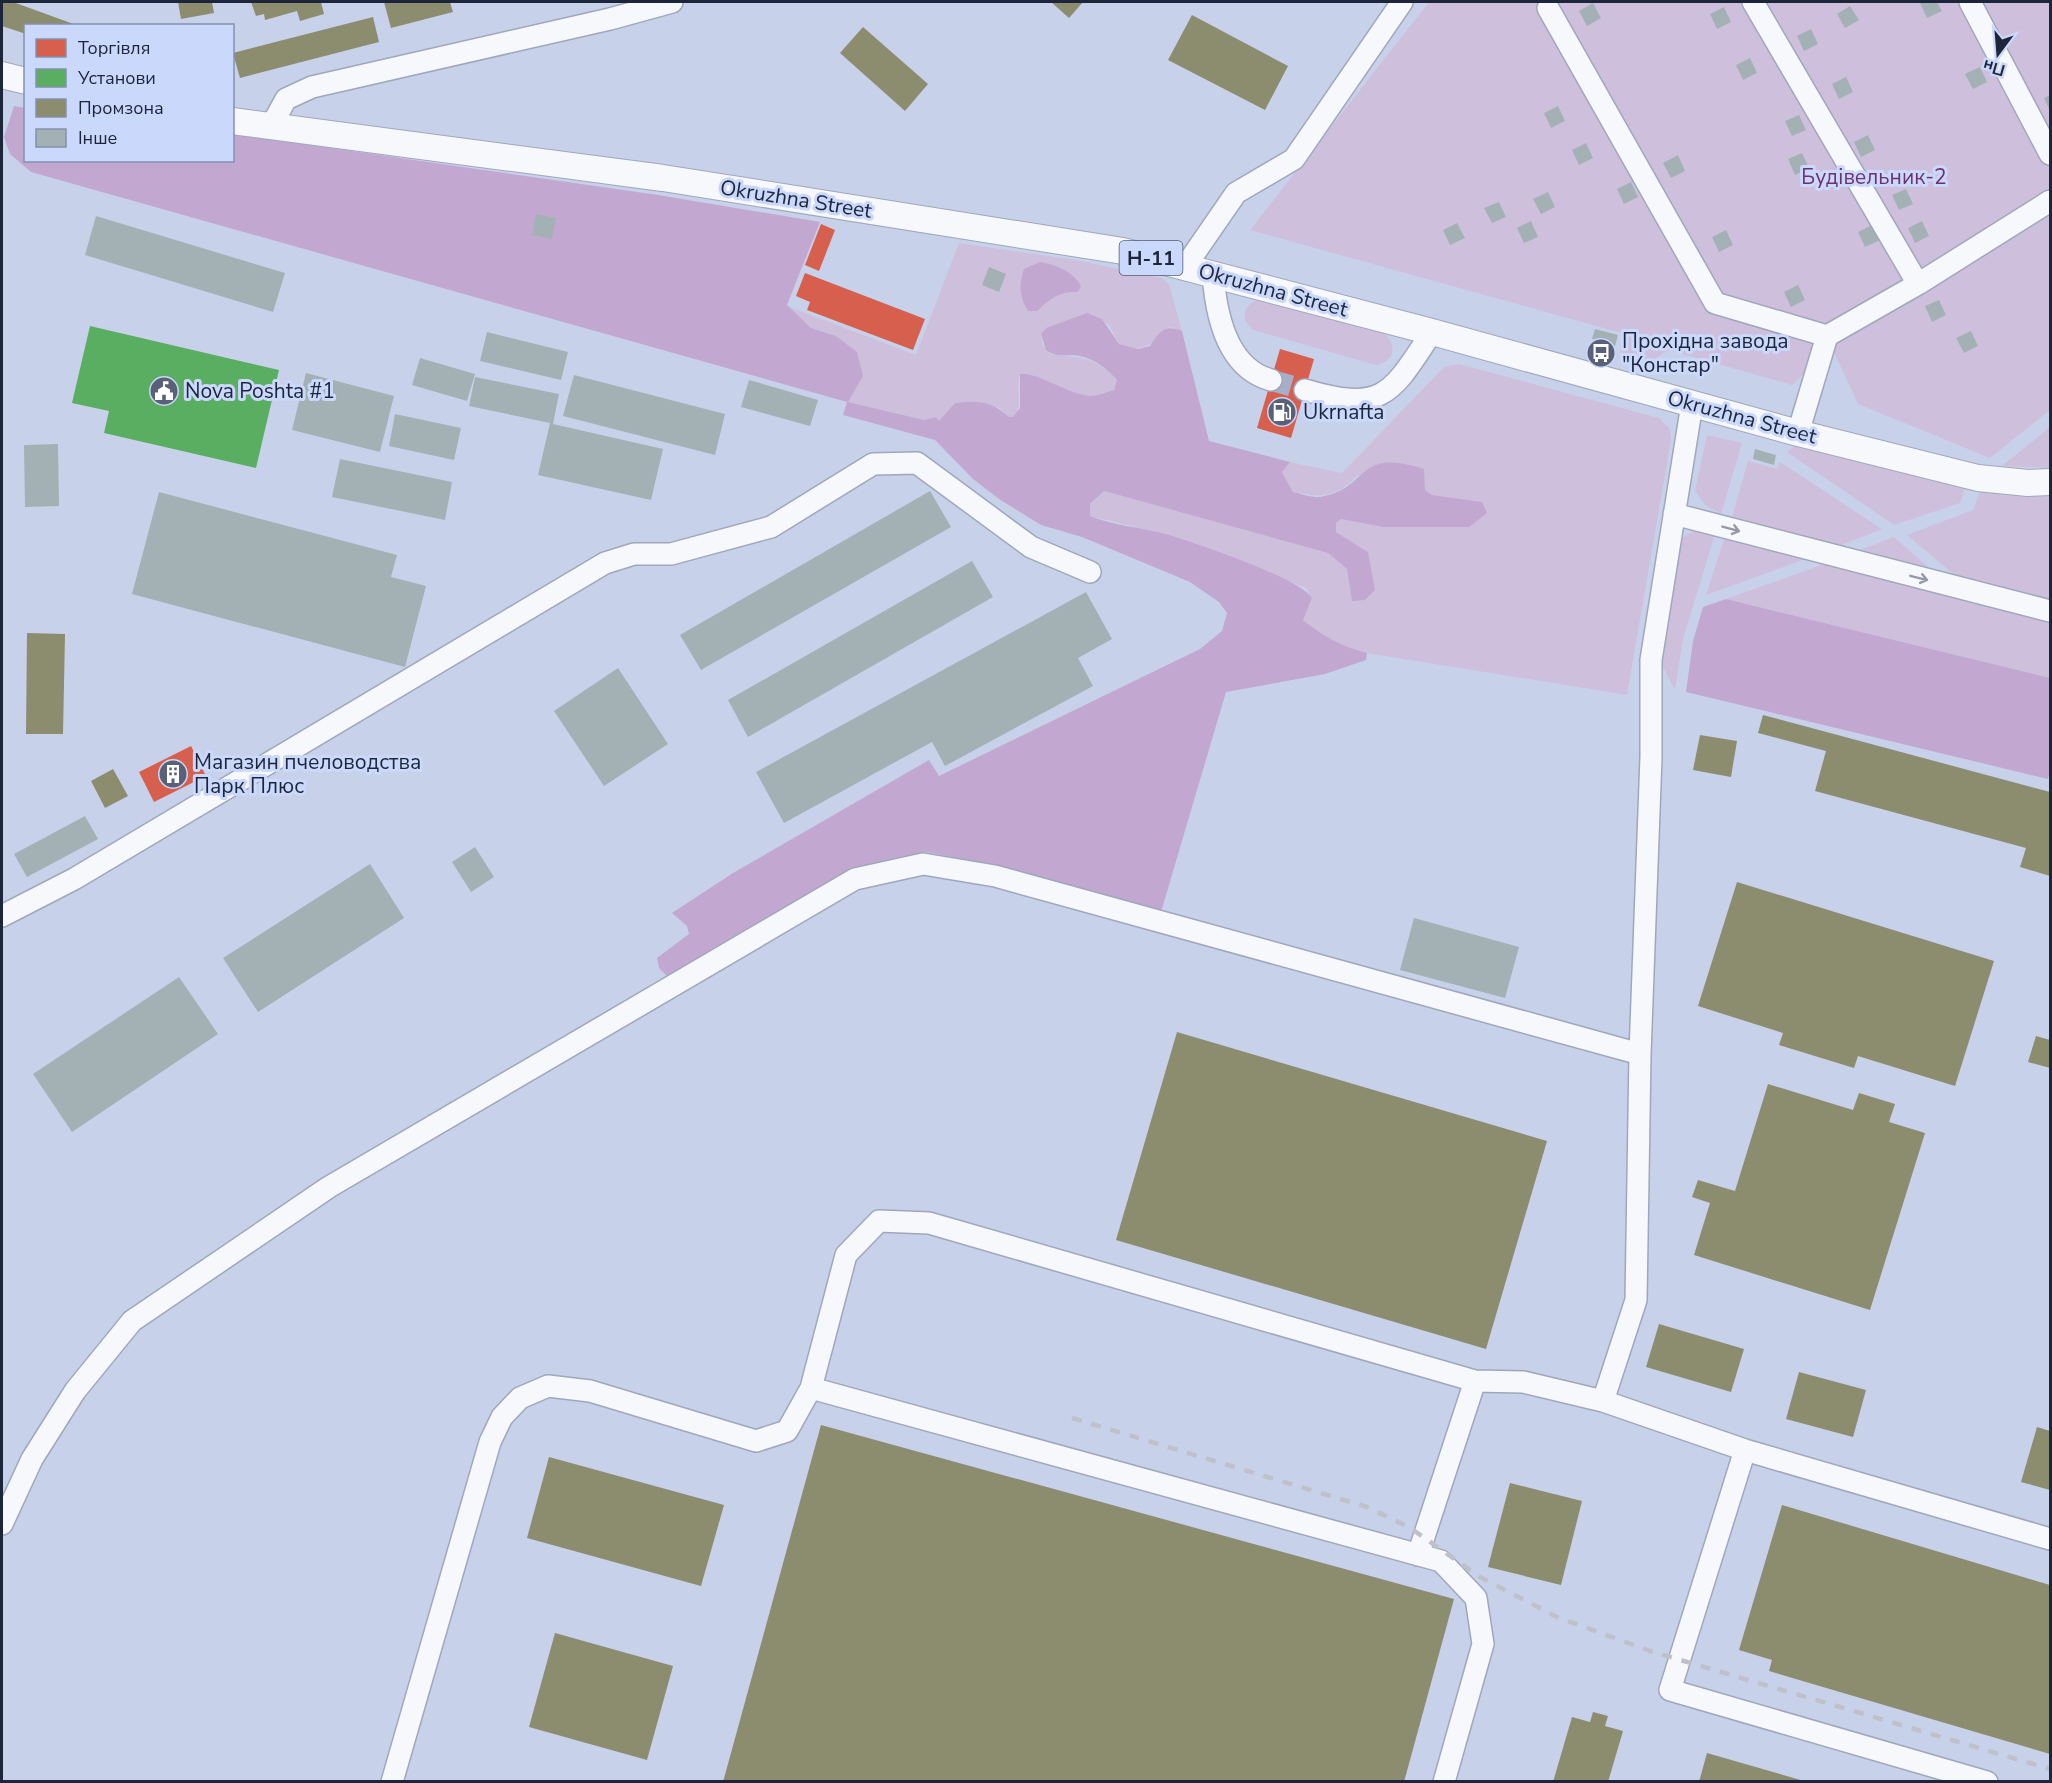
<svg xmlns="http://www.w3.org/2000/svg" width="2052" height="1783" viewBox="0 0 2052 1783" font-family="'Nunito Sans',sans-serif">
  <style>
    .green { fill: #cec0dc }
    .forest { fill: #c2a8d0 }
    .shops { fill: #d6604d }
    .public { fill: #5aae61 }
    .industry { fill: #8c8c6e }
    .building { fill: #a3b1b4 }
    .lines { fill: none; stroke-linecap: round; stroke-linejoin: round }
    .minor-tunnel { stroke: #a6afc7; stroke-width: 21; stroke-dasharray: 21 10; stroke-linecap: butt }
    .minor-casing { stroke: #9fa7bc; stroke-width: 24 }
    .major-casing { stroke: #9fa7bc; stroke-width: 28 }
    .minor { stroke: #f7f8fc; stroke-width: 21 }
    .major { stroke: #f7f8fc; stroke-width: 26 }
    .rail { stroke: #bec1c8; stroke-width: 4.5; stroke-dasharray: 10 10; stroke-linecap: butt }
    .oneway { stroke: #9599a5 }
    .labels { text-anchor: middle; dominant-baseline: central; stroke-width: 6; stroke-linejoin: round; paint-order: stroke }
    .shield { fill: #cad8fb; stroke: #515b74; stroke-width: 1.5 }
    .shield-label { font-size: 20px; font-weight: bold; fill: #1d253a }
    .park-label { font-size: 21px; fill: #702f6f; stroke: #cad8fb }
    .street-label { font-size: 21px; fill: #1d253a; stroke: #cad8fb }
    .poi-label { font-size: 21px; fill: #1d253a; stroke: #cad8fb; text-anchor: start }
  </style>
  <rect width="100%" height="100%" fill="#c8d1ea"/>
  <path class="green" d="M1429,2H2050V410L1990,458L1858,404L1832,348L1792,385L1668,350L1652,361L1620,352L1625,334L1250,230Z
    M959,243L1076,260L1162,278L1169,284L1182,331L1170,327C1154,342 1142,355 1119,344L1109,325L1087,314L1046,328L1041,334L1043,346L1050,354C1080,358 1095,356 1117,380L1114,390C1107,392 1098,397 1091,396C1069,395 1036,371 1020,374C1015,389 1024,404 1014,417H1009L998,407L939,421L936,417L924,420L848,402L836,336L811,328L787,306L916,355Z
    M1261,299L1384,333C1398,345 1395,361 1376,365L1253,330C1239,318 1243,303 1261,299Z
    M1459,364L1659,418L1670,429L1671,440L1627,695L1367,653C1341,646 1323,637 1303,620L1312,598L1306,588L1166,534L1090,516V505L1104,491L1328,553L1347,569L1352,601L1368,552L1336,532V523L1342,519L1383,527L1483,502L1432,496L1425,490L1358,475C1336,497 1322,498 1293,492L1282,472L1290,462L1342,473L1444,367Z
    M2050,427V468L2002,466Z
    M1707,435L1742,443L1721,514L1705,505L1695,491Z
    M1796,445L1966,485L1960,503L1894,525L1787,452Z
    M1748,461L1777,469L1780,462L1882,529L1839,546L1732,517Z
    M1981,489L2050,493V602L1959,579L1907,535L1973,510Z
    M1697,529L1715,534L1683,639L1675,690L1661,663L1682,538Z
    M1725,536L1808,558L1706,595Z
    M1894,537L1935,573L1857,551Z
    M1827,563L2050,622V678L1726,599Z"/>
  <path class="forest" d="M14,106L25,108L26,160H232L233,134L658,195L820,222L787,305L811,328L836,336L857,352L863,376L848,402L924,420L936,417L939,421L955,403C979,400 991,401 1009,417H1013L1020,408V374C1036,371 1069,395 1091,396C1098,396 1107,392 1114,390L1117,380C1107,369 1095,359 1080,356C1069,354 1055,358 1046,350L1041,334L1046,328L1087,313L1102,319L1119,344L1138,349L1150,346C1160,331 1164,324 1182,331L1209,441L1290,462L1282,472L1293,492C1301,494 1313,498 1321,497C1371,488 1354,447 1424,469L1425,490L1432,495L1482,502L1487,513L1469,527H1383L1341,519L1336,523V532L1368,552L1375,590L1365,600L1352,601L1347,569L1328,553L1104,491L1090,504V516C1114,526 1141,527 1166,534C1195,543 1298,577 1312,598L1303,620C1324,637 1341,646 1367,653L1366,660L1325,674L1226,692L1161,912L994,865L927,852L857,868L668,977L659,968L657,958L689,934L687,926L672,913L733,873L929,760L939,776L1200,649L1222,631L1227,613L1219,602L1190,582L1082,537L1041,525L999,499L973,479L935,440L843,415L847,402L31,172L10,154L4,137Z
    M1040,262C1056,265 1073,271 1081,286L1078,292C1059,291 1050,299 1037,311H1028C1019,297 1019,284 1024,269Z
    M1726,599L2050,678V770L2048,779L1686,692L1693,641L1703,607Z"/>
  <path class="shops" d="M821,224L835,230L819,271L805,265Z
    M805,273L925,319L913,350L807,310L810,302L796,296Z
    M1280,349L1314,359L1291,438L1257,428Z
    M191,746L206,776L154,802L139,772Z"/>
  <path class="public" d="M90,326L279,370L256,468L104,433L109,411L72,403Z"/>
  <path class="industry" d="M2,2H13L79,26H26V34L2,26Z
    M178,2H212L214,13L181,19Z
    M251,2H321L324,14L300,21L297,11L265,20L264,14L256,16Z
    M384,2H450L453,12L391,28Z
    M1051,2H1083L1069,18Z
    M1192,15L1288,66L1265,110L1168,60Z
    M373,17L379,42L240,78L233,53Z
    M863,27L928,84L905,111L840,53Z
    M27,633L65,634L63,734H26Z
    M1763,715L2050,792V876L2020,867L2026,848L1815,791L1826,751L1758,733Z
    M1700,735L1737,741L1731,777L1693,770Z
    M113,769L128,796L105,808L91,781Z
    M1737,882L1994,961L1955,1086L1858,1056L1854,1068L1779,1045L1783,1033L1698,1006Z
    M1177,1032L1547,1141L1486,1349L1116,1240Z
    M2036,1036L2050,1040V1068L2028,1062Z
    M1768,1084L1853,1110L1859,1093L1895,1104L1889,1122L1925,1133L1870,1310L1694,1255L1710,1203L1692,1197L1698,1180L1735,1191Z
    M1659,1324L1744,1349L1731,1392L1646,1367Z
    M1799,1372L1866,1390L1853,1437L1786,1419Z
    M821,1425L1454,1599L1404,1782H723Z
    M2037,1427L2050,1431V1490L2021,1482Z
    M549,1457L724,1505L701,1586L527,1538Z
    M1510,1483L1582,1501L1561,1585L1488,1567Z
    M1782,1505L2050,1585V1754L1769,1671L1772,1660L1739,1650Z
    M555,1633L673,1666L647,1760L529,1727Z
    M1593,1712L1608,1716L1605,1726L1623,1731L1608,1782H1553L1572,1717L1590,1722Z
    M1707,1753L1804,1781V1782H1699Z"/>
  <path class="building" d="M1924,2H1937L1942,11L1927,18L1920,3Z
    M1593,3L1601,18L1587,26L1579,11Z
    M1850,6L1859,20L1845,28L1837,14Z
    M1724,7L1731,22L1717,29L1710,14Z
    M1811,29L1818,44L1804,51L1797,36Z
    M1750,58L1757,73L1743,80L1736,65Z
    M1980,67L1987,82L1973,89L1965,74Z
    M1846,77L1853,92L1839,99L1832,84Z
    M2050,95V111L2044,98Z
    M1558,106L1565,121L1551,128L1544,113Z
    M1799,115L1806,130L1792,136L1785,121Z
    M1868,135L1875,150L1861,157L1854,142Z
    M1586,143L1593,158L1579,165L1572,150Z
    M1802,153L1809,168L1795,175L1788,159Z
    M1678,155L1685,171L1671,178L1663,163Z
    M1631,182L1638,197L1624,204L1617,189Z
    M1906,189L1913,204L1899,210L1892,195Z
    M1548,192L1555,207L1541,214L1533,199Z
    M1499,202L1506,217L1492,223L1484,208Z
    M536,214L556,218L552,239L532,235Z
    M96,216L285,273L273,312L85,255Z
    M1531,221L1538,237L1524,243L1517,228Z
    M1922,221L1929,236L1915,243L1908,228Z
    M1457,223L1465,238L1450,245L1443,230Z
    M1872,225L1880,240L1865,247L1858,232Z
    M1726,230L1733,245L1719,252L1712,237Z
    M989,267L1006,274L999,292L982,285Z
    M1798,285L1805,300L1791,307L1784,292Z
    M1939,300L1946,315L1932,322L1925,306Z
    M1595,329L1618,335L1615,346L1592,339Z
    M1971,331L1978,346L1964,353L1956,338Z
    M487,332L568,352L561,380L480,361Z
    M420,358L475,374L467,401L412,385Z
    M306,373L394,396L380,452L292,430Z
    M574,375L725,414L715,455L563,416Z
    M475,377L559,394L553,424L663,449L651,500L538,475L550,423L469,406Z
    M749,380L818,400L810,426L741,407Z
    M395,414L461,428L454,460L389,446Z
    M58,444L59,506L25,507L24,445Z
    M1755,449L1776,455L1774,465L1753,459Z
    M340,459L452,482L445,520L332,497Z
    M930,491L951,527L701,670L680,635Z
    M159,492L397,555L391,577L426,586L405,667L132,594Z
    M972,561L993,597L748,737L728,700Z
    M1086,592L1112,639L1078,658L1093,686L945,766L932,742L784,823L756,772Z
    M618,668L668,744L604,786L554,711Z
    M85,816L98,839L27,877L14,854Z
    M475,847L494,877L471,892L452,862Z
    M370,864L404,918L258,1012L223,958Z
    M1414,918L1519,947L1505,998L1400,970Z
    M179,977L218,1034L72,1132L33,1074Z"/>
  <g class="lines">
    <path class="minor-tunnel" d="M1271,380L1305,390"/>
    <g class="minor-casing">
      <path id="minor" d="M1753,2L1918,284
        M1970,2L2050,154
        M1548,8L1715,303L1827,336
        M270,128L286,99L312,87L610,19L672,2
        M1185,267L1236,193L1294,159L1402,2
        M1213,274C1216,316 1227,368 1271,380
        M1305,390C1384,413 1391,394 1432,332
        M1798,433L1827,336L1918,284L2050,201
        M1674,514L2050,611
        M2,916L74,879L605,563L634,554H671L771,527L873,464L917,463L1031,547L1090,572
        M1475,1381L1523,1382L1603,1401L1745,1450L2050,1539
        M811,1388L1441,1561L1476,1598L1483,1644L1444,1782
        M1603,1401L1636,1300L1640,1054L1651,757V660L1692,404
        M1745,1450L1670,1690L1987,1782
        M2,1524L32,1459L75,1391L132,1321L329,1187L855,879L923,864L995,876L1640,1054
        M392,1782L490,1442L502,1417L520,1398L548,1386L590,1391L756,1441L787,1431L811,1388L846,1255L879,1221L929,1223L1475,1381L1418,1555"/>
    </g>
    <g class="major-casing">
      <path id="major" d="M2,75L26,81
        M232,121L663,178L1123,251L1432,332L1798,433L1978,478L2028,483L2050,482"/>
    </g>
    <use href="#minor" class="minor"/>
    <use href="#major" class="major"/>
    <path class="rail" d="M1072,1418L1367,1507L1409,1527L1480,1577L1557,1617L1650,1651L2050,1769"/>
  </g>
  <defs><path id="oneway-shaft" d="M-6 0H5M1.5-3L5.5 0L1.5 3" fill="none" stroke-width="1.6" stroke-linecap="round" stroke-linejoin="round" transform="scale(1.5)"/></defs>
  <g class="oneway">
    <use href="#oneway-shaft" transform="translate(1731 529) rotate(15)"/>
    <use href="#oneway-shaft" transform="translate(1919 578) rotate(14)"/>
  </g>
  <defs>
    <g id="bus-disc" transform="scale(1.5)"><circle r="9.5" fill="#596178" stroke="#cad8fb"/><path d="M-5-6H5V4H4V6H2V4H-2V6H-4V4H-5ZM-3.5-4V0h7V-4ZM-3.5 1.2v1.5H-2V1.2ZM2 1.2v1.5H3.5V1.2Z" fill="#fff"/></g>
    <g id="civic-disc" transform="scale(1.5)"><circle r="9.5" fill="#596178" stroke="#cad8fb"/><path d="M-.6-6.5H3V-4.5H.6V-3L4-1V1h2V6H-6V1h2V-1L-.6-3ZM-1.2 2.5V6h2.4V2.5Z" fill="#fff"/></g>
    <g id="fuel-disc" transform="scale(1.5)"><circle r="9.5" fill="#596178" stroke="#cad8fb"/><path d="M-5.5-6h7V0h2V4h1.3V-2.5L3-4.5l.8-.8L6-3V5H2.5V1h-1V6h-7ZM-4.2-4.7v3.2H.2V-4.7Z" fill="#fff"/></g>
    <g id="building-disc" transform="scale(1.5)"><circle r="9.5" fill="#596178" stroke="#cad8fb"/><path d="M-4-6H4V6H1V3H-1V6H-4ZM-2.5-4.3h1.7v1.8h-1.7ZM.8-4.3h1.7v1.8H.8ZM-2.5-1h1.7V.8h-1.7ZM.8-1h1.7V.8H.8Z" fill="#fff"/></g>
  </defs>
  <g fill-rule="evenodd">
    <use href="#bus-disc" x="1601" y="353"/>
    <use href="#civic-disc" x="164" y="391"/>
    <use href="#fuel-disc" x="1282" y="412"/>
    <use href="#building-disc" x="173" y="774"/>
  </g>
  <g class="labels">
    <rect class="shield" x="1119.5" y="241" width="63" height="34" rx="4.5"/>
    <g class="shield-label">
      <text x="1151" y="258">Н-11</text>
    </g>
    <g class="park-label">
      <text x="1874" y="177">Будівельник-2</text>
    </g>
    <g class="street-label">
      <text transform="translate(796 199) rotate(9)">Okruzhna Street</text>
      <text transform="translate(1273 290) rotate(15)">Okruzhna Street</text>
      <text transform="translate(1742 417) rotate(15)">Okruzhna Street</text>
    </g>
    <g class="poi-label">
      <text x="1622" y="341">Прохідна завода<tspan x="1622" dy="24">"Констар"</tspan></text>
      <text x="185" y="391">Nova Poshta #1</text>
      <text x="1303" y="412">Ukrnafta</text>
      <text x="194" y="762">Магазин пчеловодства<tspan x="194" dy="24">Парк Плюс</tspan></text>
    </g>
  </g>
  <rect width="2052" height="1783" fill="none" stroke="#1d253a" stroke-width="6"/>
  <rect x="24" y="24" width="210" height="138" fill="#cad8fb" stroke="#8590ae" stroke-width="1.5"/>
  <rect x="36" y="39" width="30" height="18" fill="#d6604d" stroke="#8590ae" stroke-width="1.5"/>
  <text x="78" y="54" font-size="18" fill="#1d253a">Торгівля</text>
  <rect x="36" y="69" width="30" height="18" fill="#5aae61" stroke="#8590ae" stroke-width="1.5"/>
  <text x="78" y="84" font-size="18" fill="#1d253a">Установи</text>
  <rect x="36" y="99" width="30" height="18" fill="#8c8c6e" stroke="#8590ae" stroke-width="1.5"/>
  <text x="78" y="114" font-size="18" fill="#1d253a">Промзона</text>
  <rect x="36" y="129" width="30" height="18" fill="#a3b1b4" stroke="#8590ae" stroke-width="1.5"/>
  <text x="78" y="144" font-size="18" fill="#1d253a">Інше</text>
  <g transform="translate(1998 54) rotate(196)" stroke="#cad8fb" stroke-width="4.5" paint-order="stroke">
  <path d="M0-4.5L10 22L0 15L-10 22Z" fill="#1d253a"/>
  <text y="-9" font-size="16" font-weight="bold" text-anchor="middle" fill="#1d253a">Пн</text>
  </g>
</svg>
